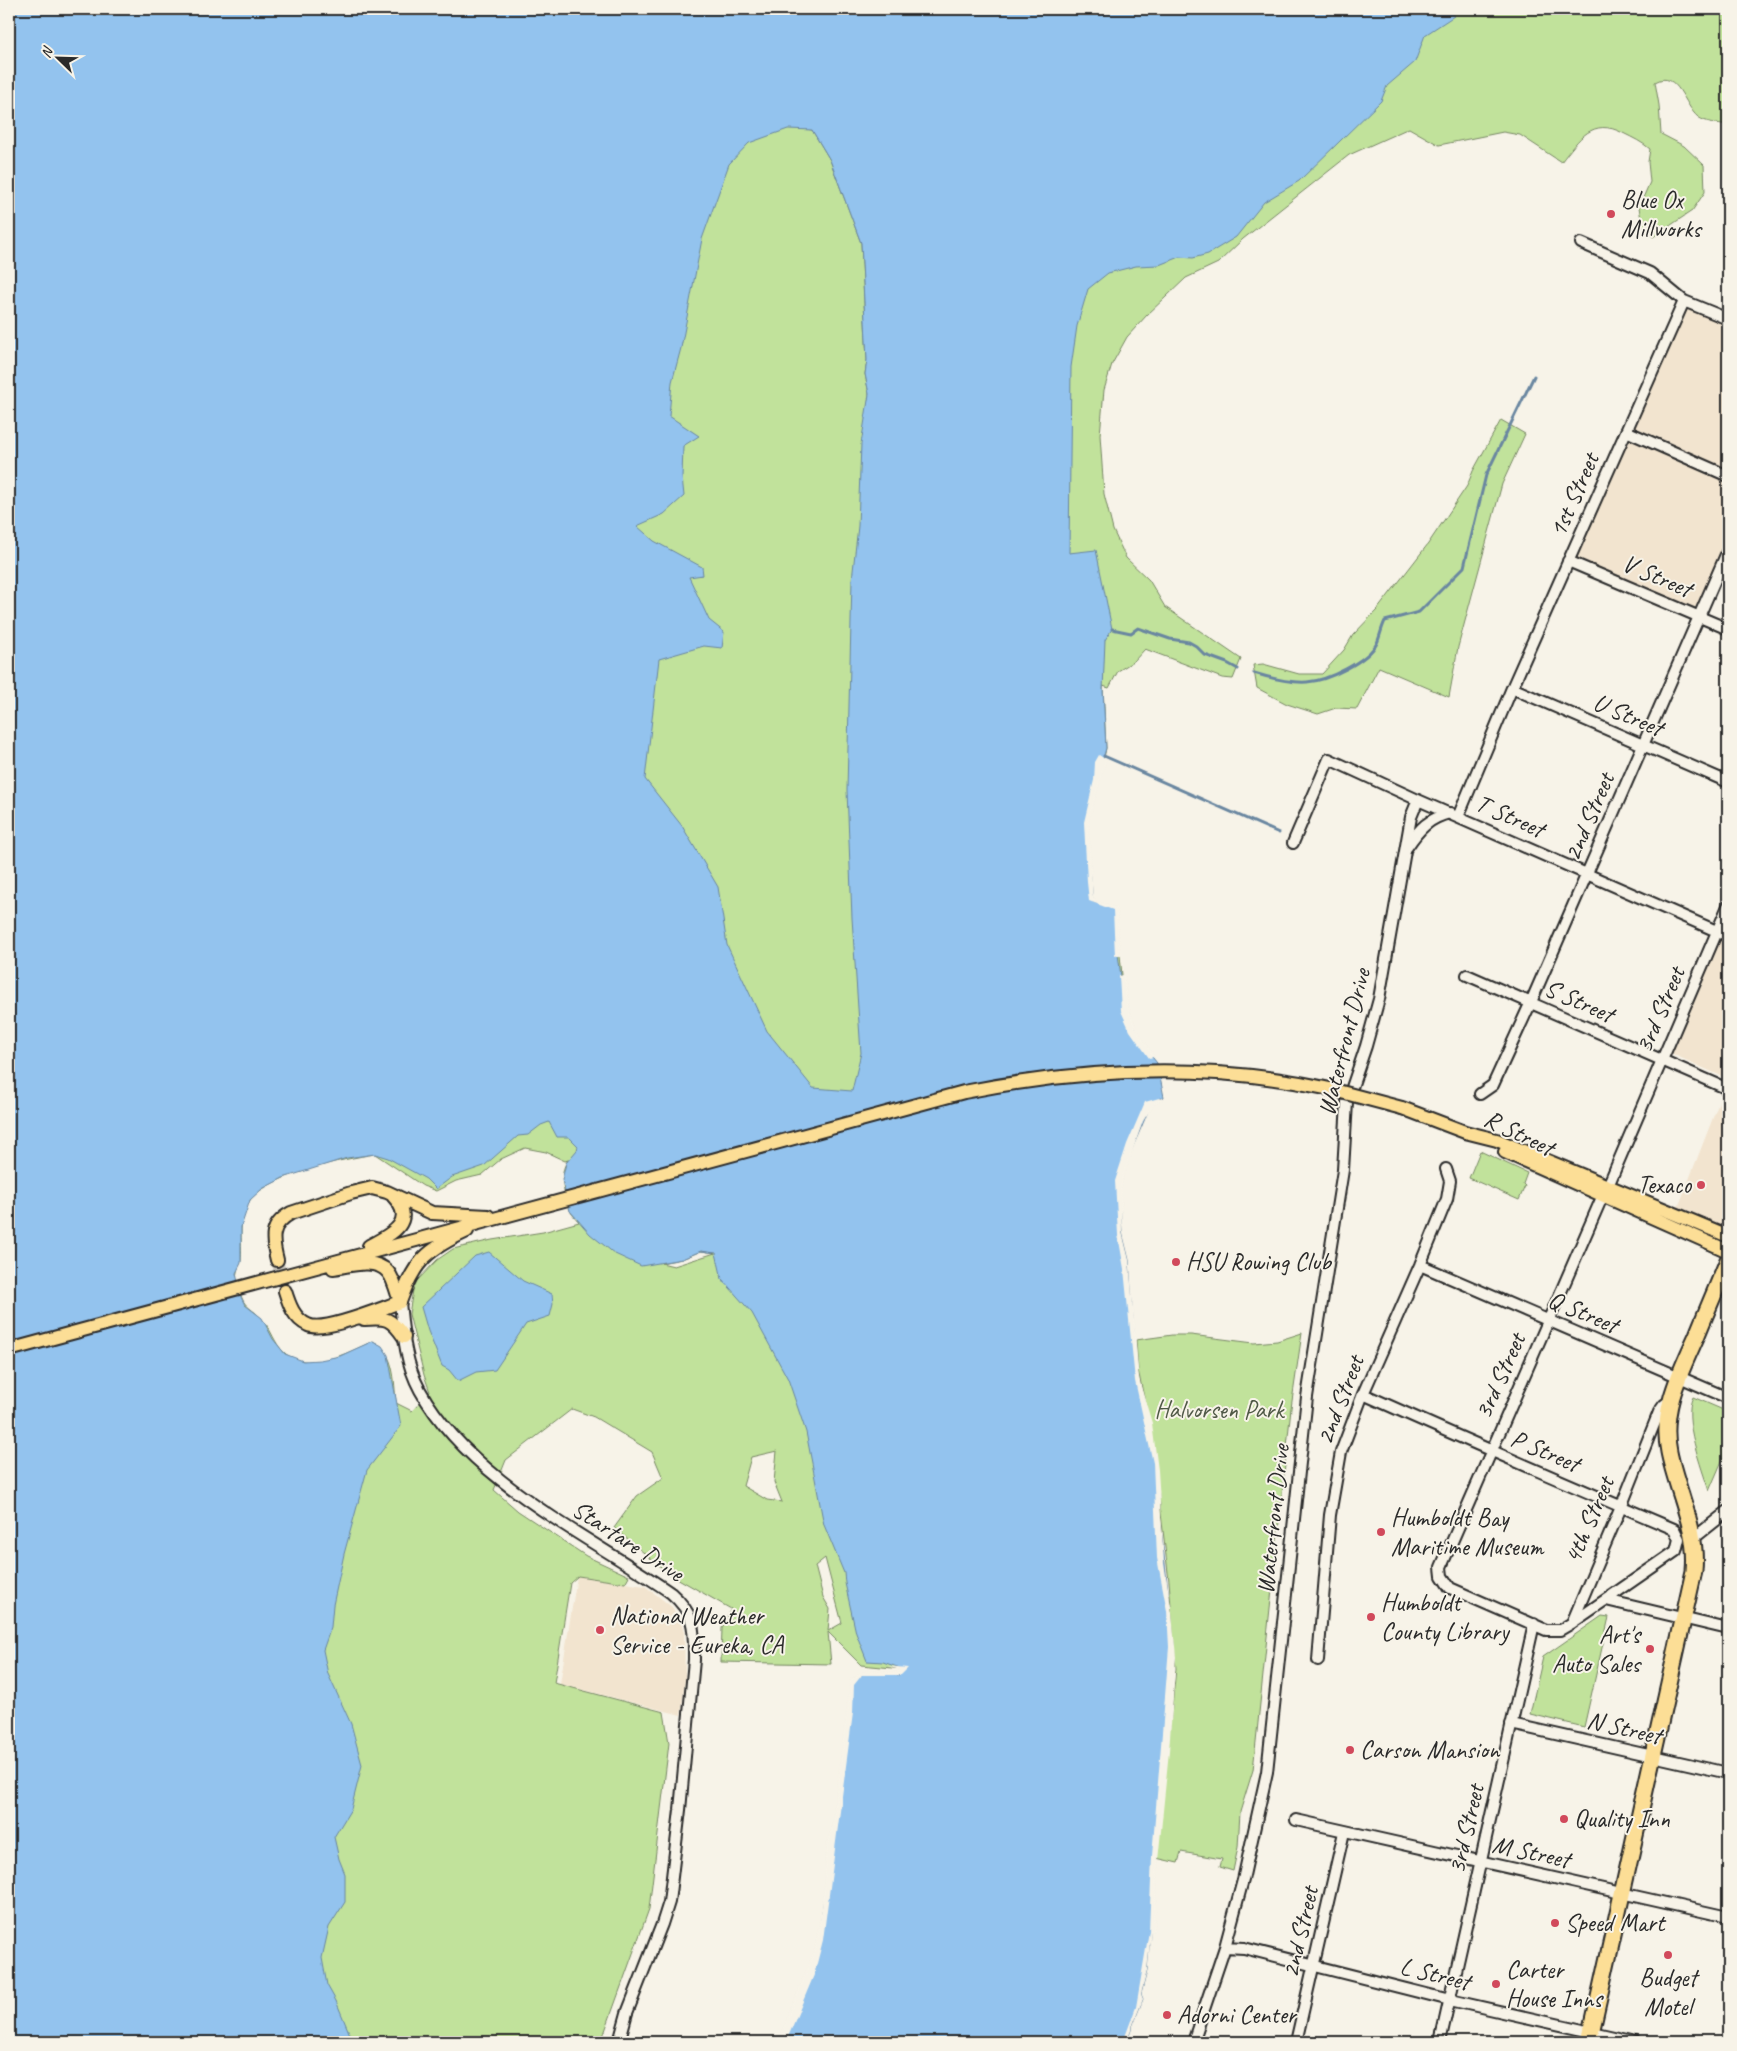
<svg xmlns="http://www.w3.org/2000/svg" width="1737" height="2051" viewBox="0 0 1737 2051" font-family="Caveat,sans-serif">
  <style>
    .built { fill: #f2e4cf }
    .green { fill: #c1e29b; stroke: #768663; fill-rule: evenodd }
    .water { fill: #93c3ee; stroke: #6986a0; fill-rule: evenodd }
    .pier { fill: #f7f3e8 }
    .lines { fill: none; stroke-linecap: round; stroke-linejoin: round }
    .stream { stroke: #6986a0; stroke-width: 3 }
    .major-tunnel { stroke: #cecbc2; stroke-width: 12; stroke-dasharray: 12 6; stroke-linecap: butt }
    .minor-casing { stroke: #2b2b2b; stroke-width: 14 }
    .major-casing { stroke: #2b2b2b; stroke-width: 16 }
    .highway-casing { stroke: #2b2b2b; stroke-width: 19 }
    .minor { stroke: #f7f3e8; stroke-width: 10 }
    .major { stroke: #fcde96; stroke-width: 12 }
    .highway { stroke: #fcde96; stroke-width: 15 }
    .major-bridge-casing { stroke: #2b2b2b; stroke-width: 16; stroke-linecap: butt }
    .major-bridge { stroke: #fcde96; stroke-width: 12 }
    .poi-dot { fill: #d1495b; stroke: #f7f3e8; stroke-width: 2 }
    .labels { text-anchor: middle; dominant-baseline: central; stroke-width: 4; stroke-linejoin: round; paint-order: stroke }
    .poi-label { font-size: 25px; fill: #2b2b2b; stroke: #f7f3e8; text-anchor: start }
    .street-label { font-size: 25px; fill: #2b2b2b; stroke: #f7f3e8 }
    .park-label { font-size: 25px; fill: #505947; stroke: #f7f3e8 }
  </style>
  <rect width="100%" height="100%" fill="#f7f3e8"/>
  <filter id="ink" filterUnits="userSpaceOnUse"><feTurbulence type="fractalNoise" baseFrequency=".02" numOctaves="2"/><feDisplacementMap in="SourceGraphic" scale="10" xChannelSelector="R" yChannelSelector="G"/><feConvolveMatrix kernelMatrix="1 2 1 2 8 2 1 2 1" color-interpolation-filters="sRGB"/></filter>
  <g filter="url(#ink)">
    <path class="built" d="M1686,306L1728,325V534L1695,612L1576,558Z
      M1728,919V1079L1670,1053Z
      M1728,1079V1232L1676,1213Z
      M577,1576L645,1586L672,1607L684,1627L685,1679L681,1715L560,1684Z"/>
    <path class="green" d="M9,9L812,130L830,160L861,243L867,360L865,374L869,394L876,1085L740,1224L903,1669L861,1665L828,1632L831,1664L721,1662L722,1628L731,1609L668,1573L614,1528L637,1496L663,1478L652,1452L594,1417L572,1409L506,1460L494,1490L518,1511L586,1556L629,1576L625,1583L578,1576L570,1583L554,1683L664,1712L669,1743L649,1909L601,2042H262ZM525,1148L546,1152L565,1161L568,1160C558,1173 564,1195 570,1210C571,1214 576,1218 579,1222L543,1232L492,1240L453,1249L437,1260L414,1284L409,1314L424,1375L430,1392L412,1411L396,1403C394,1380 395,1353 373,1341C352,1351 327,1364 304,1361C274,1357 276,1332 260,1317C254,1310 245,1307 242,1298C239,1292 235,1278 237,1272C237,1268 240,1265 241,1261C243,1242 236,1216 251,1199C272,1174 343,1159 375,1154L423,1186L436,1191L456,1181L482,1175L501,1159ZM701,1251L715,1253L674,1266L661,1263L682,1259ZM777,1451L774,1482L782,1502L767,1500L743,1486L751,1457ZM825,1558L842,1623L828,1631L830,1609L823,1597L815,1566Z
      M1124,9H1728V125C1719,123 1706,123 1698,117C1684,106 1678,69 1655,82L1659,105L1661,134L1684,146L1704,165L1705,192L1692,211L1653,237L1642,226L1639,207L1650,182L1648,162L1650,149C1642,142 1633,138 1623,133C1592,117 1579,139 1561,162L1520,135L1503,132L1439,145L1409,128L1349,155L1243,239L1218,263L1186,278L1147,315L1127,337L1112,364L1104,390L1100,435L1104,494L1113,530L1126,558L1149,580L1165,607L1241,659L1233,679L1222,678L1145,649L1134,661L1118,671L1109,688L1103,686L1106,748L1104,758L1099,755L1095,762L1094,780L1084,822L1089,901L1093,904L1113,910L1115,956L1120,955L1122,975L1119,976C1120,996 1121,1015 1131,1033C1139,1047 1148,1054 1152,1070L1109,1072L1095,976L1079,885L1076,814L1077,681L1079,675L1068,561L1060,552L1036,291L1045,225L1036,198L1045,108L1059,60L1077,46L1076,33C1095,30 1109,20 1124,9Z
      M1501,420L1525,434L1502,484L1458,647L1449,697L1379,667L1357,709L1336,708L1318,714L1287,704L1257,688L1253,665L1263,664L1299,674H1322L1344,650L1353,635L1377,610L1428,544L1467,486L1473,471Z
      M1480,1151L1527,1173L1523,1184L1525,1186L1519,1200L1469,1178Z
      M1302,1333L1291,1408L1253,1770L1240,1812L1238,1847L1233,1871L1220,1867L1222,1859L1181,1852L1178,1863L1156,1858L1176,1669L1169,1581L1156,1471L1149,1420L1138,1370L1136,1340L1172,1335H1191L1254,1343L1277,1341Z
      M1693,1397L1728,1412V1447L1709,1491C1702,1469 1682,1417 1693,1397Z
      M1602,1616L1609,1617L1584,1727L1530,1714L1543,1657Z"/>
    <path class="water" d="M9,9H1450L1454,16L1425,35L1415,62L1387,86L1381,101L1299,181L1264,202L1236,237L1208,254L1193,258L1179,257L1159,265L1136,266L1108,273L1088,289L1077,326L1071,367L1069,553L1096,550L1112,629L1105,640L1103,690L1106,748L1086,823L1093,902L1115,909L1117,947L1125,1007L1144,1047L1157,1063L1164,1097L1152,1102L1124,1168L1119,1187L1122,1232L1129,1260L1137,1380L1149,1420L1174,1645L1147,1971L1141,1994L1143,1999L1126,2042H781L817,1951L853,1679L868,1672L899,1675L903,1669L883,1662L867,1661L856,1633L845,1583L844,1573L824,1525L806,1432L788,1379L752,1313L722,1279L716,1253L701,1251L682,1259L641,1266L615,1254L590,1234L570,1211L562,1180L566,1163L577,1150L578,1146L569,1137H557L549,1122L541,1125L528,1135L518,1136L484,1166L452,1177L436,1189L426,1179L388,1158L375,1154L347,1158L283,1178L262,1189L250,1200L241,1227V1263L236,1273L241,1297L245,1305L262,1318L273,1339L285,1354L303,1361L320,1360L340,1356L373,1341L382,1346L388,1355L401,1426L367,1470L344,1554L333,1605L331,1627L323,1650L328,1674L351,1724L362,1765L351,1809L334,1837L339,1859L345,1874V1902L329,1927L322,1958L327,1985L336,2001L353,2042H9ZM788,129L812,130L830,160L861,243L867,360L865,374L869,394L861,444L858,526L852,580L847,790L852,918L861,1053L852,1091L813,1088L767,1031L727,945L718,887L682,826L645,779L659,659L704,646L722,648L724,632L709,620L689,577L703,575L702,567L654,541L637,526L664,514L684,496L682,477L683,446L699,436L669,416L672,382L681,348L702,239L729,164L749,143Z
      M489,1252L523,1281L552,1294L553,1304L550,1316L526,1324L495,1370L476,1372L458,1381L449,1370L442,1366L428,1331L421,1307L475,1256Z"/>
    <path class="pier" d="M1099,755L1106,760L1088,823L1093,897L1095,901L1117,908L1120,955L1115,956L1113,910L1089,901L1087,882L1084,822L1094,780L1095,762Z
      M1124,975L1128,1007L1136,1028L1154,1057L1149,1058L1130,1031L1121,1011L1119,976Z
      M1159,1098L1162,1100L1154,1104L1143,1121L1123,1177L1121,1188L1122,1232L1129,1260L1139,1380L1152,1423L1158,1470L1164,1564L1172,1613L1176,1657L1169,1751L1158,1861L1154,1931H1151L1147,1971L1141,1994L1143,1999L1126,2042H1123L1136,2007L1149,1931L1152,1856L1169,1647L1167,1611L1157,1558L1153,1463L1135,1381L1124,1269L1118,1235L1115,1181L1127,1144L1145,1102Z
      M887,1666L908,1668L901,1675H862L854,1685L853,1713L823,1940L814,1975L786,2042H778L815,1950L822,1908L827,1845L832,1828L851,1679L868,1670L898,1673L900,1670Z"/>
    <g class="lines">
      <path class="stream" d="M1112,629L1131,633L1138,628L1170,639L1189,642L1196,646L1205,655L1227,663L1238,669
        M1254,673C1270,678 1290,683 1307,682C1327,681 1368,661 1377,643C1380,637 1381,629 1385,621L1419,612L1464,567L1486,475L1534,376
        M1104,756L1279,833"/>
      <path class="major-tunnel" d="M277,1260L285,1291"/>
      <g class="minor-casing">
        <path id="minor" d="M1684,301L1728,319
          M1626,431L1728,476
          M1568,561L1728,629
          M1512,688L1728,782
          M1458,817L1512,688L1684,301L1650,273L1581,243
          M1293,843L1329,759L1418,800L1728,936
          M1407,847C1419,829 1429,818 1450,813
          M1467,975L1728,1089
          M1480,1094L1493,1085L1531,1002L1728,550
          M1608,1186L1728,906
          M1420,1265L1728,1398
          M400,1302C403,1332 405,1363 420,1390C470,1481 589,1536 671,1593C696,1615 694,1629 694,1660L680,1810L669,1902L662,1924L627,2013L619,2042
          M1363,1394C1466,1440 1570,1485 1674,1529L1679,1539L1676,1551L1572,1623L1560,1630H1546L1450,1588L1442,1576L1441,1567L1603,1195
          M1694,1538L1728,1511
          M1606,1600L1728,1629
          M1572,1623L1621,1507L1659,1412L1664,1405L1671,1400
          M1318,1660L1330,1515L1341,1452L1363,1394L1420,1265L1447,1199L1450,1181L1446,1169
          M1511,1724L1728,1773
          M1296,1820L1728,1917
          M1225,1947L1244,1948L1450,2000L1636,2042
          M1193,2042L1225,1947L1243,1880L1267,1772L1307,1397L1343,1170L1347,1102L1366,1046L1379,999L1411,817L1418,800
          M1296,2042L1344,1832
          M1440,2042L1534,1624"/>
      </g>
      <g class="major-casing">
        <path id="major" d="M1402,1108L1465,1132L1497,1140L1728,1236
          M1505,1152L1728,1251
          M369,1246C392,1234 417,1222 393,1196
          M277,1260C272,1240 269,1225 291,1213L351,1193L372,1188L387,1192L432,1213L488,1216
          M333,1268C349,1266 375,1257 388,1272C394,1279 397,1293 400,1302
          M285,1291C289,1304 294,1319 308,1325C324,1333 382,1308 400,1302
          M400,1302C414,1261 428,1249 467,1231
          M364,1319C386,1317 391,1318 404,1337
          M9,1350L964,1092C1085,1068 1209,1062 1330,1089"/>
      </g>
      <g class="highway-casing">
        <path id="highway" d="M1589,2042L1694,1571C1698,1529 1677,1492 1669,1452C1660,1410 1681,1371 1697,1335C1707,1310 1718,1285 1728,1260"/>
      </g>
      <use href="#minor" class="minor"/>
      <use href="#major" class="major"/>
      <use href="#highway" class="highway"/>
      <g class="major-bridge-casing">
        <path id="major-bridge" d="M1330,1089L1402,1108"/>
      </g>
      <use href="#major-bridge" class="major-bridge"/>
    </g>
  </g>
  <g class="poi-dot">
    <circle cx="1611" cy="214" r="5"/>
    <circle cx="1701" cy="1185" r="5"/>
    <circle cx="1176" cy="1262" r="5"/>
    <circle cx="1381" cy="1532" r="5"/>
    <circle cx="1371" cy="1617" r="5"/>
    <circle cx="600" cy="1630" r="5"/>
    <circle cx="1650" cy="1649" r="5"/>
    <circle cx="1350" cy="1750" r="5"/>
    <circle cx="1564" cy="1819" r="5"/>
    <circle cx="1555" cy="1923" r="5"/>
    <circle cx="1668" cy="1955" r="5"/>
    <circle cx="1496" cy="1984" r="5"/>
    <circle cx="1167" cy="2015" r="5"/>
  </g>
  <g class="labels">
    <g class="poi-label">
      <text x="1621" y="200">Blue Ox<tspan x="1621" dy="29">Millworks</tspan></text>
      <text x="1691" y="1185" text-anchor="end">Texaco</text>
      <text x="1186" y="1262">HSU Rowing Club</text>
      <text x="1391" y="1518">Humboldt Bay<tspan x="1391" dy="29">Maritime Museum</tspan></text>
      <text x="1381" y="1603">Humboldt<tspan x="1381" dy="29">County Library</tspan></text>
      <text x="610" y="1616">National Weather<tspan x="610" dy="29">Service - Eureka, CA</tspan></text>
      <text x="1640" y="1635" text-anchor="end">Art's<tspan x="1640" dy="29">Auto Sales</tspan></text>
      <text x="1360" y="1750">Carson Mansion</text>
      <text x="1574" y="1819">Quality Inn</text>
      <text x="1565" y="1923">Speed Mart</text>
      <text x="1506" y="1970">Carter<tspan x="1506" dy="29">House Inns</tspan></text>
      <text x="1668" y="1978" text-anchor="middle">Budget<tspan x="1668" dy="29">Motel</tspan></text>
      <text x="1177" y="2015">Adorni Center</text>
    </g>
    <g class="street-label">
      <text transform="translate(1574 495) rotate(-66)">1st Street</text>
      <text transform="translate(1657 576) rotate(23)">V Street</text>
      <text transform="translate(1628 715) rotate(23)">U Street</text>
      <text transform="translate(1510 816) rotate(24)">T Street</text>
      <text transform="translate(1589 817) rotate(-67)">2nd Street</text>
      <text transform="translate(1579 1001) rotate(24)">S Street</text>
      <text transform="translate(1660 1010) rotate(-67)">3rd Street</text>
      <text transform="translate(1344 1042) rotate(-76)">Waterfront Drive</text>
      <text transform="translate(1519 1133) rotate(26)">R Street</text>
      <text transform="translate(1583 1312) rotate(23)">Q Street</text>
      <text transform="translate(1500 1376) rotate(-66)">3rd Street</text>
      <text transform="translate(1340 1400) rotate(-69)">2nd Street</text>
      <text transform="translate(1545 1451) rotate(23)">P Street</text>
      <text transform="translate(1273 1519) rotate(-84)">Waterfront Drive</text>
      <text transform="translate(1589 1520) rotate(-67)">4th Street</text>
      <text transform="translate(628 1541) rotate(33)">Startare Drive</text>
      <text transform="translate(1624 1728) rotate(13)">N Street</text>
      <text transform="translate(1466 1829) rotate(-77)">3rd Street</text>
      <text transform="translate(1531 1852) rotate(12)">M Street</text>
      <text transform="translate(1300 1932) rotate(-77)">2nd Street</text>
      <text transform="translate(1435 1974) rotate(14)">L Street</text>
    </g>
    <g class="park-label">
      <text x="1219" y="1410">Halvorsen Park</text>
    </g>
  </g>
  <rect width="1737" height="2051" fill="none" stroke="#f7f3e8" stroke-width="30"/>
  <rect x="15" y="15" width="1707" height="2021" fill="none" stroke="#2b2b2b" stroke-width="2" filter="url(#ink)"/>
  <g transform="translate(58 58) rotate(293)" stroke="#f7f3e8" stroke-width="4" paint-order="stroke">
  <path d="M0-4L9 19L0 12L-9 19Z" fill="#2b2b2b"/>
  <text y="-8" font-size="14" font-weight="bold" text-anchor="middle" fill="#2b2b2b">N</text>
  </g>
</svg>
